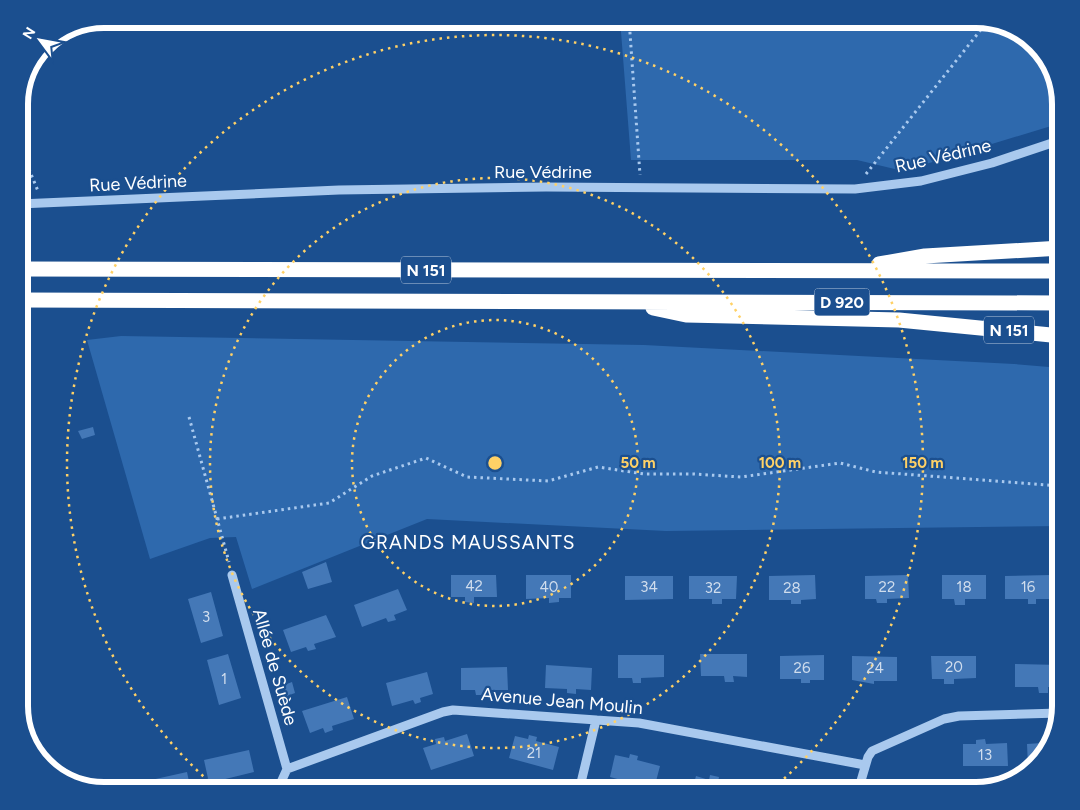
<svg xmlns="http://www.w3.org/2000/svg" width="1080" height="810" viewBox="0 0 1080 810" font-family="Figtree,sans-serif">
  <style>
    .green { fill: #2e69ad }
    .building { fill: #4478b7 }
    .lines { fill: none; stroke-linecap: round; stroke-linejoin: round }
    .path { stroke: #a9c9ee; stroke-width: 3; stroke-dasharray: 2.5 4; stroke-linecap: butt }
    .minor { stroke: #a9c9ee; stroke-width: 9 }
    .highway { stroke: #fff; stroke-width: 15 }
    .ring { fill: none; stroke: #ffd166; stroke-width: 2.5; stroke-dasharray: 2.5 5 }
    .labels { text-anchor: middle; dominant-baseline: central; stroke-width: 4.5; stroke-linejoin: round; paint-order: stroke }
    .number-label { font-size: 15px; fill: #d0dded }
    .shield { fill: #1b4f8f; stroke: #bbcadd; stroke-width: 1 }
    .shield-label { font-size: 16px; font-weight: bold; fill: #fff }
    .street-label { font-size: 18px; fill: #fff; stroke: #1b4f8f }
    .neighbourhood-label { font-size: 19px; letter-spacing: 1px; fill: #fff; stroke: #1b4f8f }
    .rim { fill: none; stroke: #fff; stroke-width: 6 }
    .centre { fill: #ffd166; stroke: #1b4f8f; stroke-width: 2.5 }
    .ring-label { font-size: 15px; text-anchor: middle; font-weight: bold; fill: #ffd166; stroke: #1b4f8f; stroke-width: 4.5; stroke-linejoin: round; paint-order: stroke }
  </style>
  <rect width="100%" height="100%" fill="#1b4f8f"/>
  <path class="green" d="M620,19H977C990,23 1020,29 1029,37C1055,58 1061,91 1061,123L903,171L857,160H631Z
    M121,336L644,345L1014,364L1061,368V526L666,531L427,519L252,589L236,537L210,538L150,559L87,340Z"/>
  <path class="building" d="M93,427L95,435L82,439L78,431Z
    M326,562L332,582L308,589L302,572Z
    M451,575H496L497,597H474V603L465,602V597H451Z
    M526,575H571V598H559V602L549,603V598L526,599Z
    M815,575L816,599L801,600V604H791V600H769V576Z
    M908,575L909,598L887,599V603H877L876,599H865V576Z
    M942,575H986V599H965V605H955L954,599H942Z
    M1051,575V599H1036V604H1028V599H1005V576Z
    M625,576H673V599L625,600Z
    M689,576H737L736,599H722V604H712V599H689Z
    M398,589L407,610L394,615L396,620L388,622L386,618L362,627L354,605Z
    M211,592L223,636L201,643L188,599Z
    M326,615L336,637L314,644L316,649L308,651L306,647L291,652L283,630Z
    M228,654L241,698L219,705L207,660Z
    M700,654H747V677L733,676L734,682H725L724,676H701Z
    M618,655H664V677L641,678V683H633L632,678H618Z
    M824,655V680H810V683H801V679H780V656Z
    M852,656L897,657V681H874V684L852,680Z
    M931,656H976V678L954,679V684H944V679H932Z
    M1015,664L1061,665V687H1048V693H1039L1038,687H1015Z
    M546,665L592,668L591,690L576,689V694L567,693V689L545,688Z
    M507,667L508,690H485L484,695H476L475,690H461V668Z
    M427,672L433,694L420,698L421,702L415,704L413,700L392,706L386,683Z
    M292,682L295,693L287,696L284,685Z
    M347,697L354,719L332,726L333,730L325,733L323,728L310,733L302,711Z
    M467,734L474,756L431,770L423,748L436,744L435,739L444,737L445,741Z
    M529,735L537,737L536,741L559,747L553,770L509,758L515,736L528,739Z
    M985,739L986,744L1007,743L1008,766H963V744H976V740Z
    M1041,739H1050L1044,759L1034,766H1028L1027,744L1042,743Z
    M249,750L254,772L209,783L204,760Z
    M630,754L638,756L637,760L660,766L654,789L610,777L615,755L629,758Z
    M187,772L191,791H144L142,782Z
    M710,775L719,777L718,782L739,788V791H692L696,776L709,780Z
    M890,782L912,787L911,791H887Z
    M124,785L126,791H101V790Z
    M309,785L333,790V791H307Z"/>
  <g class="lines">
    <path class="path" d="M629,19L640,175
      M19,145L38,191
      M866,174L987,22
      M189,417L229,562
      M217,519L329,503L372,476L426,458L467,477L548,481L598,467L644,474H694L741,477L840,463L876,472L1061,486"/>
    <path class="minor" d="M19,204L339,190L546,187L855,189L921,181L992,163L1061,140
      M232,575L287,769
      M277,791L287,769L443,712L453,710L639,723L865,765
      M579,791L596,720
      M858,791L868,757L872,751L944,719L959,716L1059,713"/>
    <path class="highway" d="M879,264L925,256L1061,248
      M19,269L1061,271
      M19,300L1061,303
      M653,308L686,315L899,320L1061,336"/>
  </g>
  <g class="ring">
    <circle cx="495" cy="463" r="143"/>
    <circle cx="495" cy="463" r="285"/>
    <path d="M220 791A428 428 0 1 1 770 791"/>
  </g>
  <g class="labels">
    <g class="number-label">
      <text x="474" y="586">42</text>
      <text x="549" y="587">40</text>
      <text x="649" y="587">34</text>
      <text x="887" y="587">22</text>
      <text x="964" y="587">18</text>
      <text x="1028" y="587">16</text>
      <text x="713" y="588">32</text>
      <text x="792" y="588">28</text>
      <text x="206" y="617">3</text>
      <text x="954" y="667">20</text>
      <text x="802" y="668">26</text>
      <text x="875" y="668">24</text>
      <text x="224" y="679">1</text>
      <text x="534" y="753">21</text>
      <text x="985" y="755">13</text>
    </g>
    <g class="shield">
      <rect x="401" y="256.5" width="50" height="27" rx="4"/>
      <rect x="814.5" y="288.5" width="55" height="27" rx="4"/>
      <rect x="984" y="316.5" width="50" height="27" rx="4"/>
    </g>
    <g class="shield-label">
      <text x="426" y="270">N 151</text>
      <text x="842" y="302">D 920</text>
      <text x="1009" y="330">N 151</text>
    </g>
    <g class="street-label">
      <text transform="translate(943 156) rotate(-13)">Rue Védrine</text>
      <text x="543" y="172">Rue Védrine</text>
      <text transform="translate(138 183) rotate(-3)">Rue Védrine</text>
      <text transform="translate(275 667) rotate(74)">Allée de Suède</text>
      <text transform="translate(562 701) rotate(5)">Avenue Jean Moulin</text>
    </g>
    <g class="neighbourhood-label">
      <text x="468" y="542">GRANDS MAUSSANTS</text>
    </g>
  </g>
  <path d="M0 0H1080V810H0ZM104 28H976A76 76 0 0 1 1052 104V706A76 76 0 0 1 976 782H104A76 76 0 0 1 28 706V104A76 76 0 0 1 104 28Z" fill="#1b4f8f" fill-rule="evenodd"/>
  <path class="rim" d="M104 28H976A76 76 0 0 1 1052 104V706A76 76 0 0 1 976 782H104A76 76 0 0 1 28 706V104A76 76 0 0 1 104 28Z"/>
  <circle cx="495" cy="463" r="8" class="centre"/>
  <g class="ring-label">
    <text x="638" y="468">50 m</text>
    <text x="780" y="468">100 m</text>
    <text x="923" y="468">150 m</text>
  </g>
  <g transform="translate(40 40) rotate(302)" stroke="#1b4f8f" stroke-width="4" paint-order="stroke">
  <path d="M0-4L9 19L0 12L-9 19Z" fill="#ffffff"/>
  <text y="-8" font-size="14" font-weight="bold" text-anchor="middle" fill="#ffffff">N</text>
  </g>
</svg>
